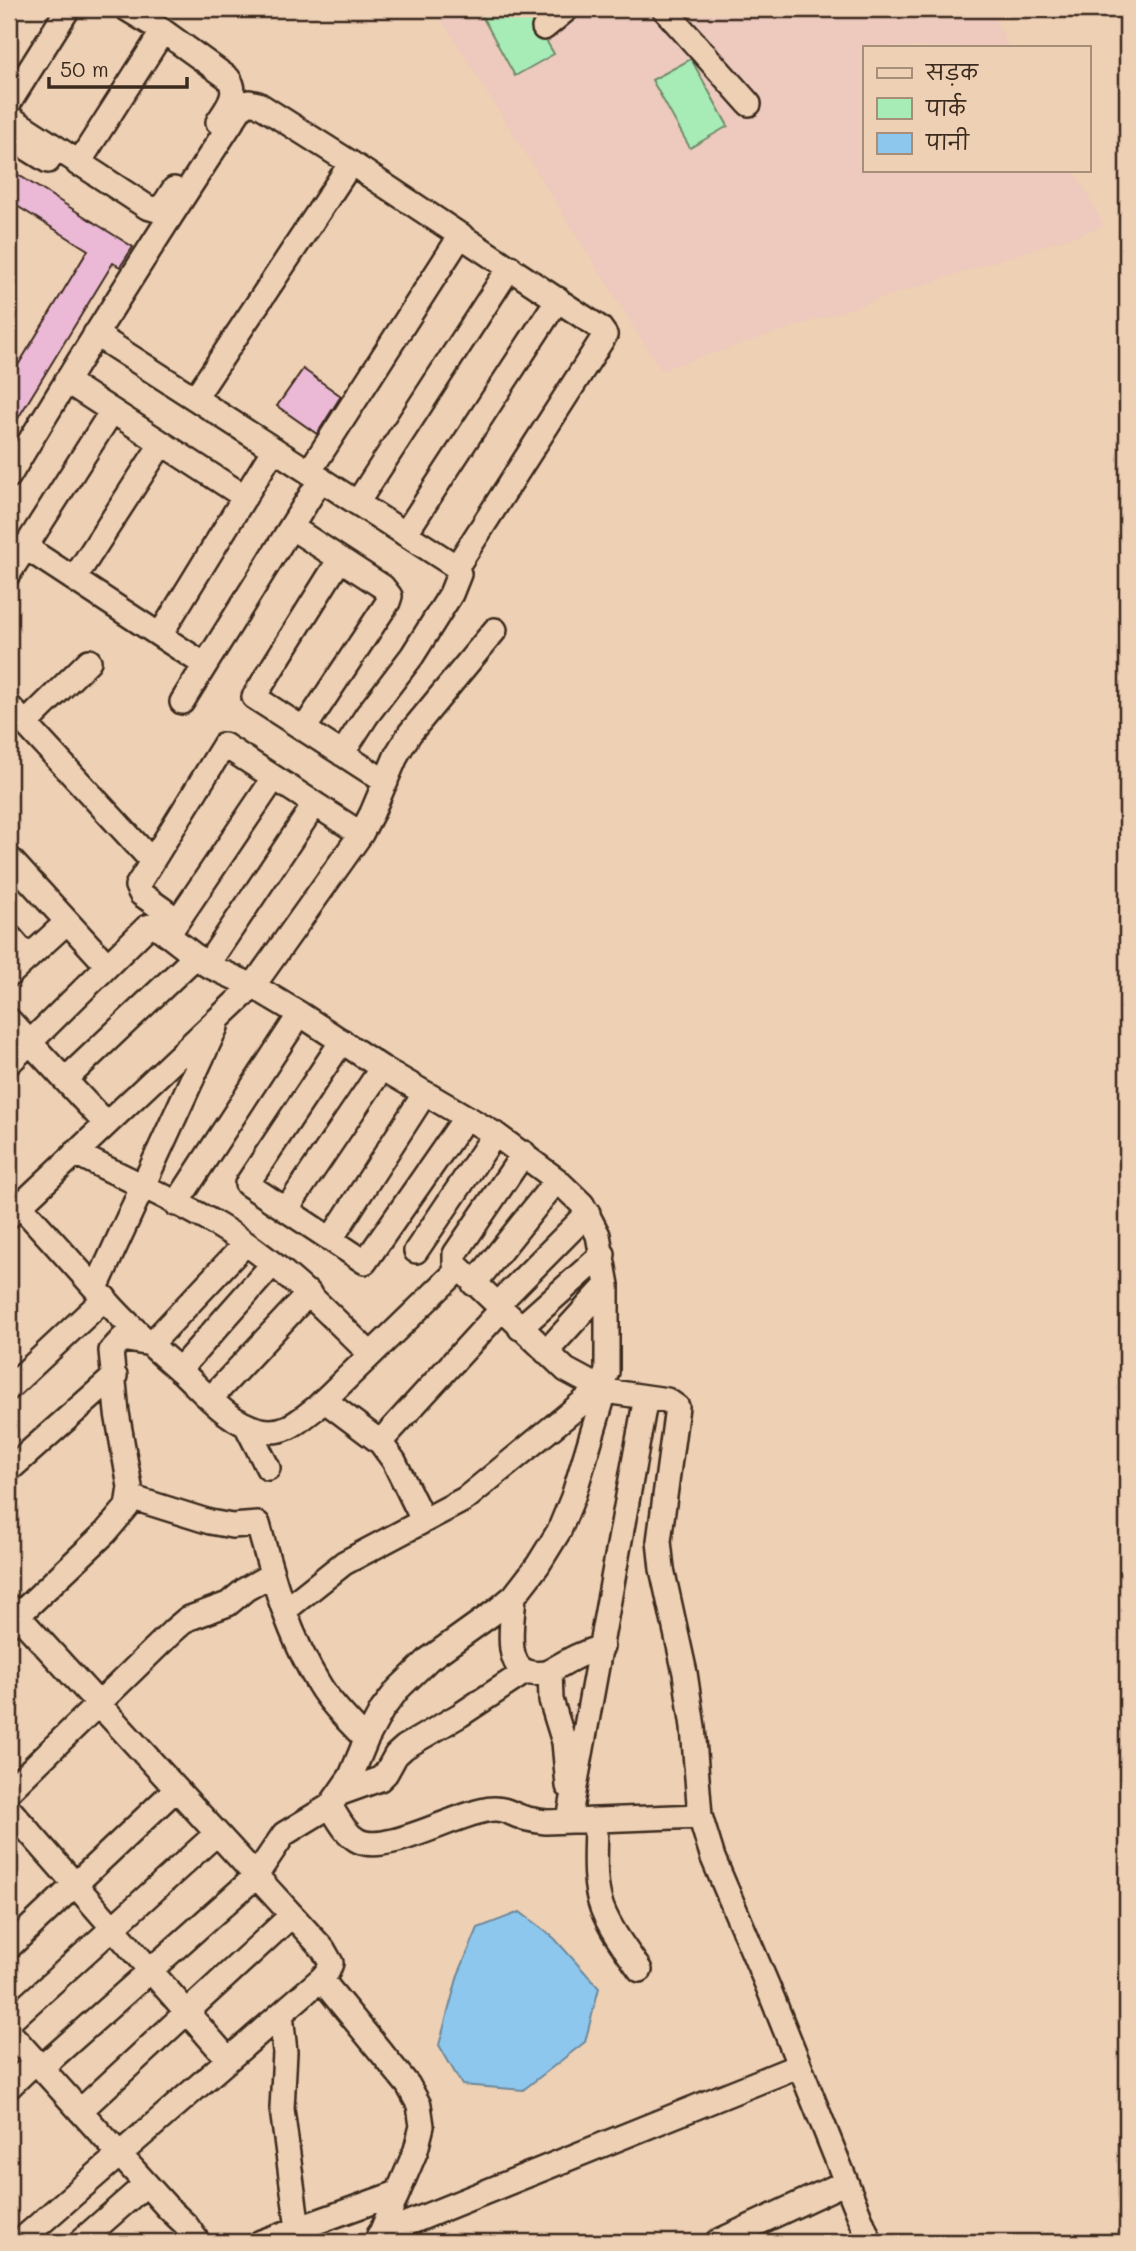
<svg xmlns="http://www.w3.org/2000/svg" width="1136" height="2251" viewBox="0 0 1136 2251" font-family="Mali,'Playpen Sans Deva',sans-serif">
  <style>
    .built { fill: #edc9be }
    .green { fill: #a7ecb7; stroke: #718b6a; stroke-width: 2 }
    .water { fill: #8ec7ed; stroke: #6d889a; stroke-width: 2 }
    .building { fill: #ebb8d6; stroke: #3b2a1e; stroke-width: 2 }
    .lines { fill: none; stroke-linecap: round; stroke-linejoin: round }
    .minor-casing { stroke: #3b2a1e; stroke-width: 28 }
    .minor { stroke: #eed0b4; stroke-width: 23 }
  </style>
  <rect width="100%" height="100%" fill="#eed0b4"/>
  <filter id="ink" filterUnits="userSpaceOnUse"><feTurbulence type="fractalNoise" baseFrequency=".0143" numOctaves="2"/><feDisplacementMap in="SourceGraphic" scale="14" xChannelSelector="R" yChannelSelector="G"/><feConvolveMatrix kernelMatrix="1 2 1 2 8 2 1 2 1" color-interpolation-filters="sRGB"/></filter>
  <g filter="url(#ink)">
    <path class="built" d="M435,9H989L1009,47H865V170H1074L1104,226L661,370Z"/>
    <path class="green" d="M478,9H528L554,54L515,76Z
      M691,59L728,126L690,148L652,80Z"/>
    <path class="water" d="M520,1912L554,1938L599,1988L585,2042L523,2090L462,2085L439,2045L458,1975L478,1928Z"/>
    <path class="building" d="M9,169L133,247L120,267L113,263L9,433V380L88,250L9,201Z
      M303,369L341,396L317,434L277,406Z"/>
    <g class="lines">
      <g class="minor-casing">
        <path id="minor" d="M127,9L163,31L228,78C240,93 227,108 218,122
          M664,9L749,104
          M544,28L567,9
          M9,103L68,9
          M9,117L147,207L157,210L165,203L174,189
          M9,137L48,161
          M78,164L163,31
          M66,381L245,497
          M195,398L351,163
          M309,472L461,235
          M9,476C83,352 161,230 241,108L249,102L258,104L351,163L600,328L605,335L461,560L452,564L95,334
          M357,503L510,267
          M291,527L383,587L390,596L388,602L304,729
          M405,534L558,299
          M25,547L205,665
          M340,559L254,697L386,782
          M9,573L112,411
          M74,579L162,443
          M160,635L274,449
          M182,702L321,479
          M9,706L152,861
          M25,724L89,661
          M342,754L367,715L412,656L451,594L459,574L456,564
          M361,834L372,813L397,754L410,733L495,630
          M9,858L107,965
          M168,935L274,778
          M9,936L28,958
          M207,965L315,804
          M9,975L67,922
          M9,1020L106,1124
          M342,1041L247,1184L365,1262L466,1117
          M9,1063L147,927L155,925L207,965L253,986L300,1014L382,1068L495,1134L557,1180L582,1204L598,1235L607,1285V1372L599,1389L465,1499L344,1563L285,1610
          M65,1080L195,957
          M75,1153C123,1177 173,1199 219,1226C276,1260 323,1307 370,1354
          M524,1153L455,1254V1264L566,1370L605,1391L667,1400L677,1407L659,1541L662,1569L685,1673L693,1727L700,1816L713,1858L768,1987L870,2242
          M176,1204L300,1014
          M20,1205C51,1239 82,1274 113,1308C135,1332 160,1353 184,1374C205,1394 231,1424 261,1430C285,1435 299,1421 317,1407L459,1269
          M286,1210L382,1068
          M9,1216L253,986L361,834L224,745L137,886L141,894L169,914L168,920L162,930
          M331,1239L425,1093
          M416,1251L495,1134
          M474,1284L557,1180
          M96,1288L216,1027
          M497,1305L588,1213
          M520,1328L603,1254
          M546,1352L607,1285
          M179,1370L272,1265
          M9,1388L105,1298
          M210,1399L309,1293
          M324,1400L380,1442L394,1461L423,1520
          M246,1425L268,1468
          M380,1442L501,1310
          M9,1470L115,1376
          M130,1497L210,1522L232,1526L258,1524C273,1579 289,1637 320,1686C332,1706 351,1723 366,1740
          M514,1596C513,1618 502,1669 531,1673C538,1674 546,1674 552,1670C569,1660 583,1652 602,1647
          M9,1606L323,1949L331,1963L328,1971L321,1979L19,2242
          M9,1624L105,1533L127,1507L130,1487L117,1413L111,1351L122,1339L151,1344L245,1244
          M550,1671L551,1700L564,1742L568,1786
          M9,1791L174,1630L187,1619L228,1604L246,1589L271,1575
          M341,1793L380,1779L386,1773L396,1755L405,1747L460,1715L525,1672
          M330,1806C338,1818 344,1832 357,1840C385,1857 459,1811 493,1809C504,1808 514,1815 524,1818C531,1820 538,1821 546,1822L700,1816
          M9,1809L228,2059
          M569,1820L646,1397
          M596,1820C596,1848 592,1881 602,1908C611,1931 626,1950 640,1970
          M9,1947L176,1789
          M321,1979L408,2085L419,2105L422,2126L416,2150L377,2242
          M281,2014L285,2052L282,2109L298,2229
          M9,2022L216,1834
          M9,2032L168,2208L186,2225L198,2242
          M41,2068L255,1877L284,1834L330,1806L351,1776L366,1740L382,1710L398,1689L429,1659L496,1611L514,1596L538,1565L559,1531L573,1497L605,1391
          M9,2087L35,2062
          M80,2111L291,1916
          M379,2235L798,2066
          M80,2242L146,2184
          M261,2242L397,2193
          M717,2242L846,2182"/>
      </g>
      <use href="#minor" class="minor"/>
    </g>
  </g>
  <rect width="1136" height="2251" fill="none" stroke="#eed0b4" stroke-width="35"/>
  <rect x="18" y="18" width="1101" height="2216" fill="none" stroke="#3b2a1e" stroke-width="2.5" filter="url(#ink)"/>
  <rect x="863" y="46" width="228" height="126" fill="#eed0b4" stroke="#a68e78" stroke-width="2"/>
  <rect x="877" y="68" width="35" height="10" fill="#eed0b4" stroke="#a68e78" stroke-width="2"/>
  <text x="926" y="80" font-size="21" fill="#3b2a1e">सड़क</text>
  <rect x="877" y="98" width="35" height="21" fill="#a7ecb7" stroke="#a68e78" stroke-width="2"/>
  <text x="926" y="116" font-size="21" fill="#3b2a1e">पार्क</text>
  <rect x="877" y="133" width="35" height="21" fill="#8ec7ed" stroke="#a68e78" stroke-width="2"/>
  <text x="926" y="150" font-size="21" fill="#3b2a1e">पानी</text>
  <path d="M49 77v10h138v-10" fill="none" stroke="#3b2a1e" stroke-width="3.5"/>
  <text x="60" y="77" font-size="21" fill="#3b2a1e" stroke="#eed0b4" stroke-width="5" paint-order="stroke">50 m</text>
</svg>
